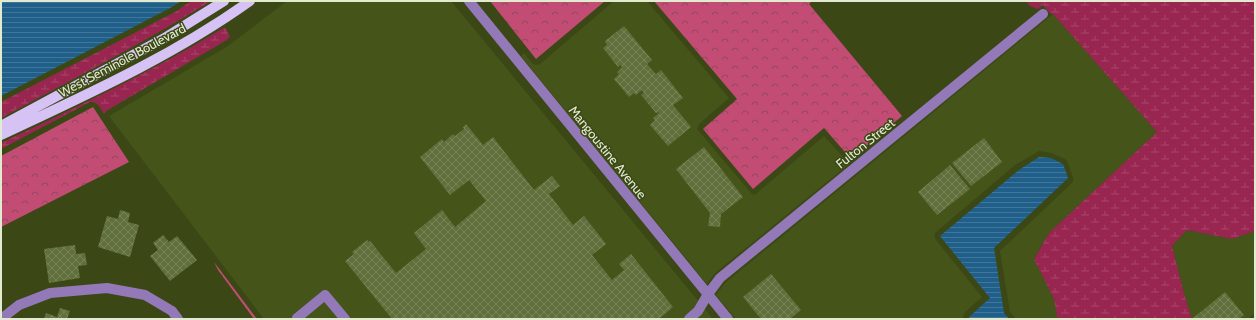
<svg xmlns="http://www.w3.org/2000/svg" width="1256" height="320" viewBox="0 0 1256 320" font-family="Cabin,sans-serif">
  <style>
    .built { fill: #455419 }
    .forest { fill: url(#forest-crowns) }
    .wetland { fill: url(#wetland-marsh) }
    .water { fill: url(#water-rules) }
    .building { fill: url(#building-cross-hatch) }
    .lines { fill: none; stroke-linecap: round; stroke-linejoin: round }
    .minor { stroke: #9479b9; stroke-width: 10 }
    .major { stroke: #d6c2f5; stroke-width: 10 }
    .labels { text-anchor: middle; dominant-baseline: central; stroke-width: 3; stroke-linejoin: round; paint-order: stroke }
    .street-label { font-size: 13px; fill: #e2ebd0; stroke: #3b4816 }
  </style>
  <defs>
    <pattern id="forest-crowns" width="20" height="18" patternUnits="userSpaceOnUse"><rect width="20" height="18" fill="#c34c74"/><path d="M2 6a3 3 0 1 1 6 0M12 15a3 3 0 1 1 6 0" fill="none" stroke="#904a5e"/></pattern>
    <pattern id="wetland-marsh" width="20" height="14" patternUnits="userSpaceOnUse"><rect width="20" height="14" fill="#992651"/><path d="M1 5h8M5 5V1M11 12h8M15 12V8" fill="none" stroke="#a74669"/></pattern>
    <pattern id="water-rules" width="6" height="5" patternUnits="userSpaceOnUse"><rect width="6" height="5" fill="#205f8a"/><path d="M0 2.5h6" fill="none" stroke="#407699"/></pattern>
    <pattern id="building-cross-hatch" width="8" height="8" patternUnits="userSpaceOnUse"><rect width="8" height="8" fill="#606f3c"/><path d="M0 0l8 8M0 8l8-8" fill="none" stroke="#768457"/></pattern>
  </defs>
  <rect width="100%" height="100%" fill="#3b4816"/>
  <path class="built" d="M287,1H451L713,319H264L109,116L228,46Z
    M614,1H647L729,98L699,124L697,129L751,193L754,195L757,193L824,136L849,164L715,273L707,284L521,56L524,53L533,64L536,65L540,64Z
    M1053,14L1157,132L1049,233L1034,258L1054,299L1057,315L1059,319H1016L1010,312L1000,251L1073,182V177L1067,161L1065,159L1051,153L1039,151L1015,165L935,233L934,236L936,240L982,297L965,312L963,316L964,319H736L716,295L725,283Z
    M1187,230L1232,239L1255,231V313L1248,319H1192L1185,297L1172,246Z"/>
  <path class="forest" d="M490,1H605L536,59Z
    M654,1H812L809,4L902,116L851,159L824,128L753,189L703,129L737,99Z
    M93,107L129,162L1,227V156Z
    M214,262L257,319H258H254L218,270Z"/>
  <path class="wetland" d="M191,1H211C143,43 72,80 1,118V102L175,12Z
    M1026,1H1255V231L1232,239L1187,230L1172,246L1185,297L1192,319H1059L1057,316L1054,299L1034,259L1049,233L1157,132L1053,14L1050,13L1043,5L1038,9L1030,6Z
    M225,27L230,37L225,41L106,111L104,114C101,109 98,101 90,102L1,149V143C77,107 153,71 225,27Z"/>
  <path class="water" d="M1,1H181L172,7L1,96Z
    M1039,157L1051,158L1063,164L1068,178L994,248L1004,313L1009,319H970L969,317L990,298L940,236L1019,170Z"/>
  <path class="building" d="M624,26L652,60L647,64L656,74L661,70L683,98L673,105L691,127L668,146L650,125L655,120L653,118L659,113L658,112L656,113L641,95L644,93L642,90L636,95L634,93L629,97L614,79L619,74L617,72L622,67L620,65L618,67L603,48L607,45L605,41Z
    M466,124L483,145L493,137L534,190L552,176L560,186L549,194L573,225L584,216L606,244L592,255L612,280L624,270L619,264L631,254L673,307L659,319H392L345,261L354,254L352,252L367,240L369,242L370,241L396,273L426,249L414,233L442,210L455,227L486,201L469,180L450,195L420,157L442,139L444,142L453,134L455,136L464,129L463,127Z
    M984,138L1002,162L971,186L952,163Z
    M704,147L743,197L721,214L720,227L708,226L710,213L676,169Z
    M950,165L970,189L937,215L918,192Z
    M120,210L130,213L128,222L139,225L130,257L98,247L107,216L118,219Z
    M163,235L169,242L177,236L197,260L170,281L150,256L158,250L153,243Z
    M75,245L76,254L85,253L87,265L78,266L80,278L49,283L44,249Z
    M771,274L801,310L790,319H761L743,297Z
    M1225,292L1244,315L1239,319H1192Z
    M60,308L70,311L67,319H44L46,313L57,317Z"/>
  <g class="lines">
    <path class="minor" d="M469,1L728,319
      M1,319L19,305L50,293L107,288L145,295L172,311L178,319
      M298,319L297,318L325,295L345,319
      M689,319L698,311L708,294L720,278L1043,14"/>
    <path class="major" d="M1,126L163,39L224,1
      M1,135C86,95 173,56 250,1"/>
  </g>
  <g class="labels">
    <g class="street-label">
      <text transform="translate(122 60) rotate(-28)">West Seminole Boulevard</text>
      <text transform="translate(865 143) rotate(-39)">Fulton Street</text>
      <text transform="translate(608 152) rotate(51)">Mangoustine Avenue</text>
    </g>
  </g>
  <rect width="1256" height="320" fill="none" stroke="#e2ebd0" stroke-width="4"/>
</svg>
